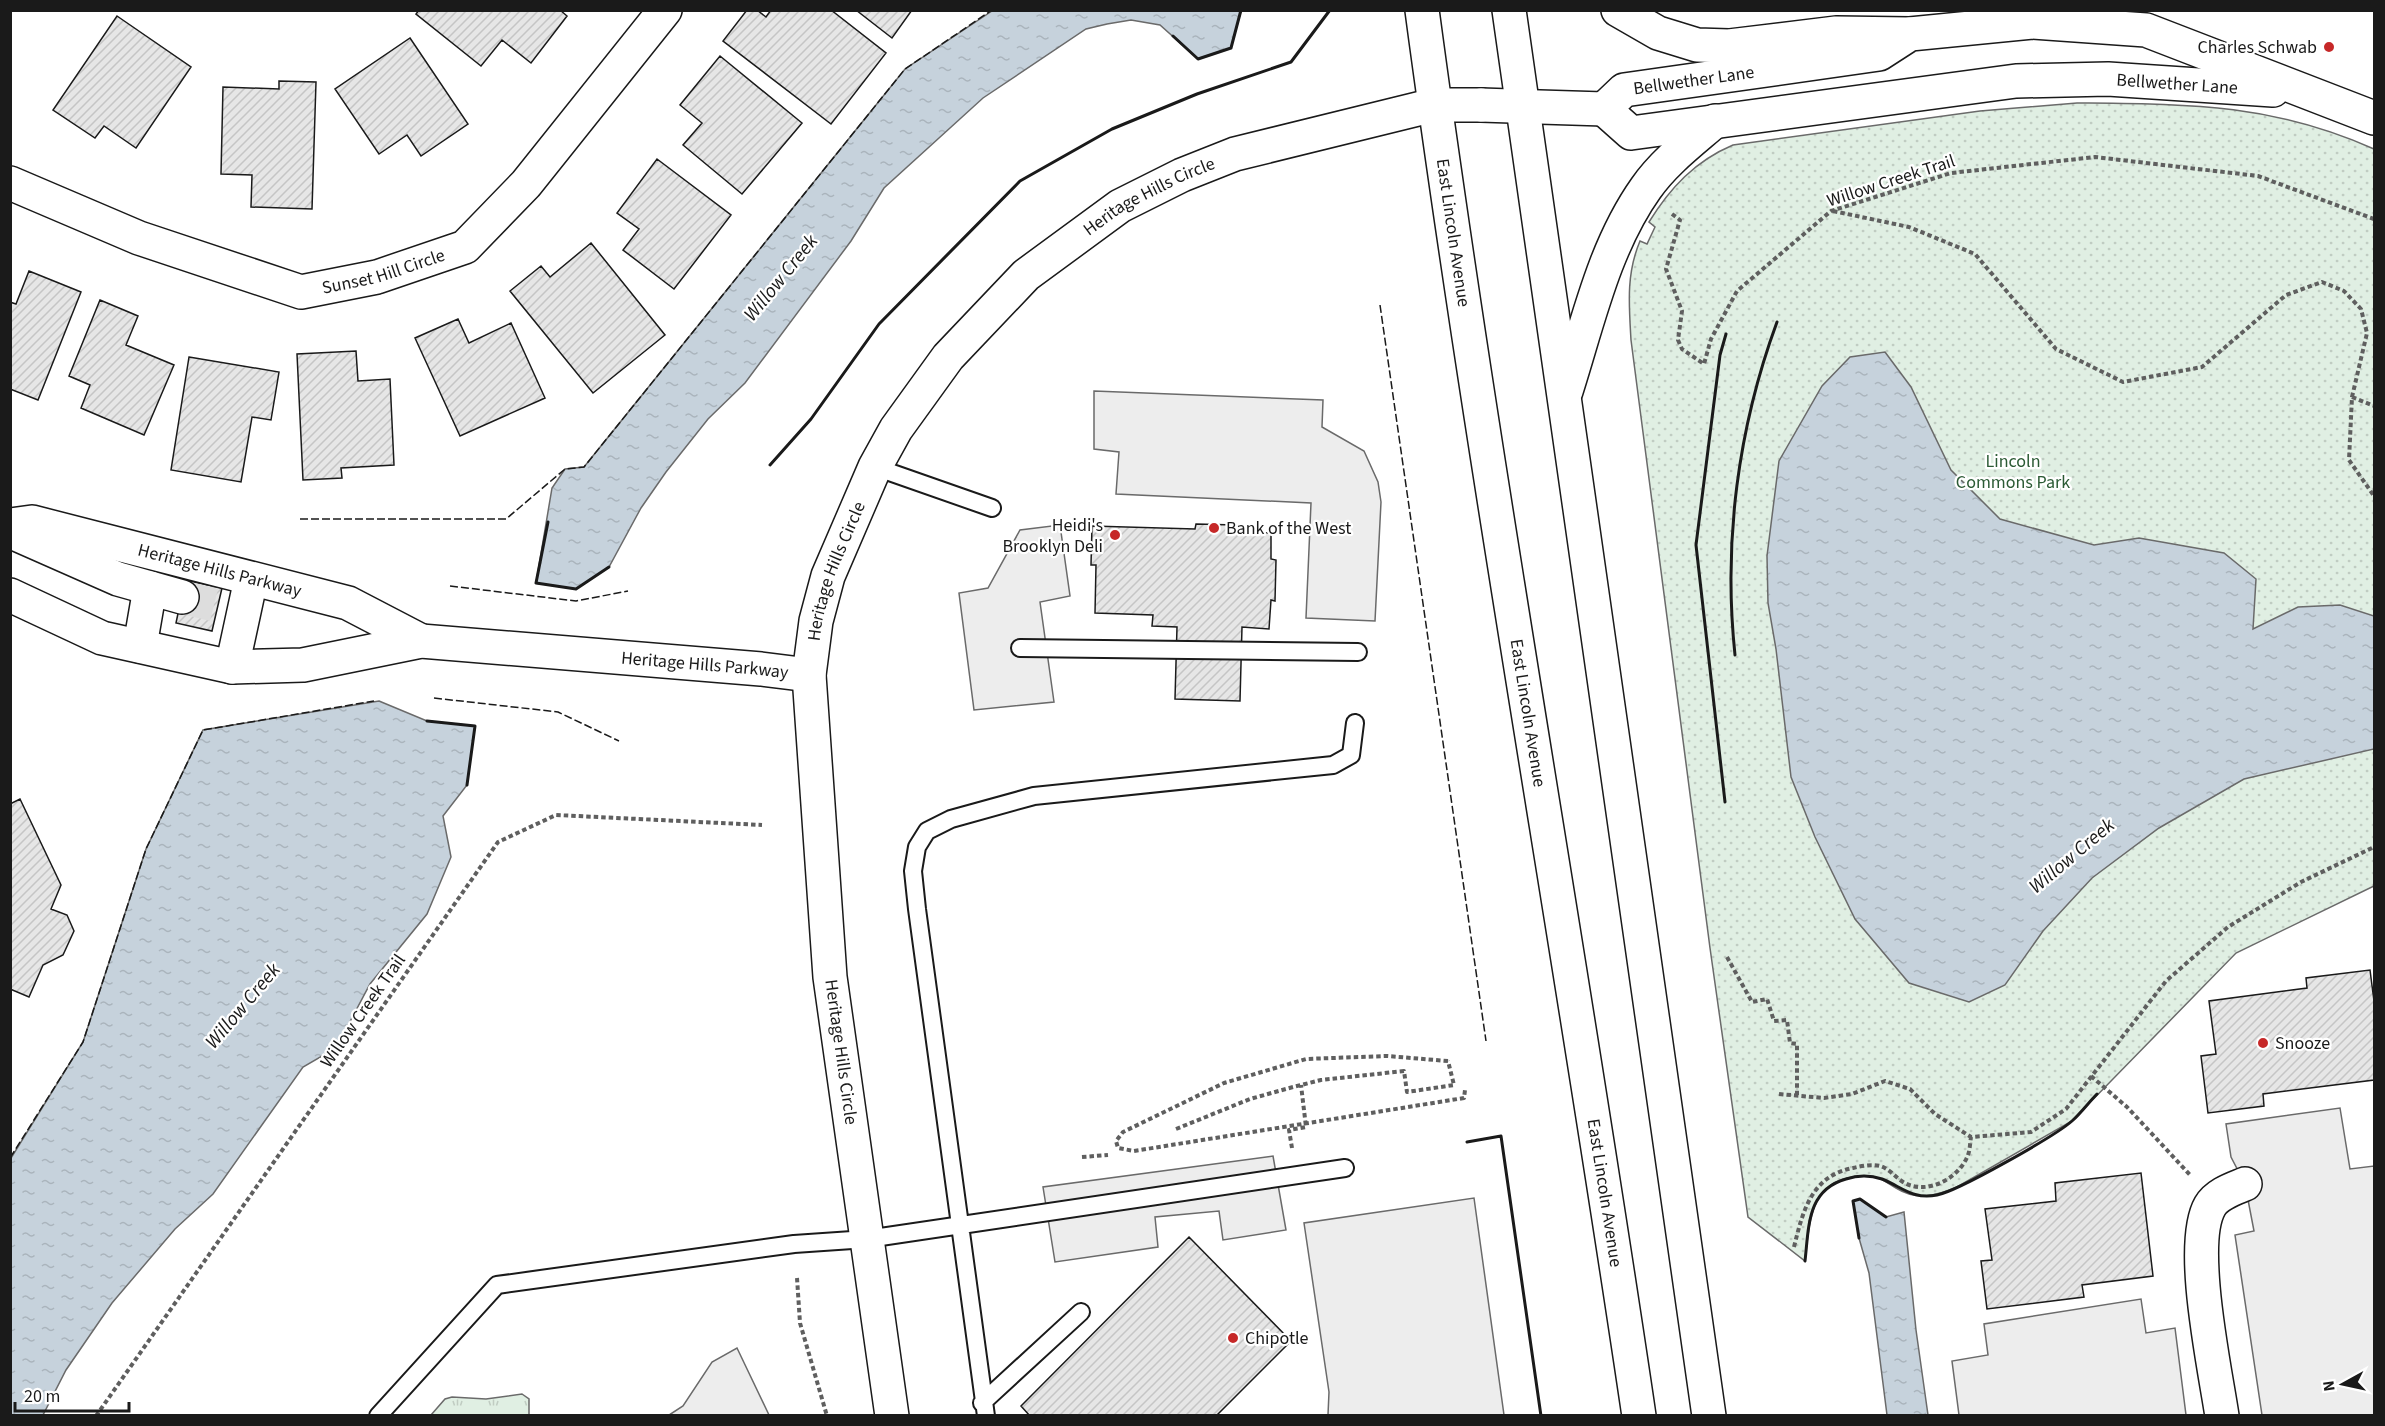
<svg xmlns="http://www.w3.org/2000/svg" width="2385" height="1426" viewBox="0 0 2385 1426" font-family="'Source Sans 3',sans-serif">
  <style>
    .grass { fill: url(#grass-tufts); stroke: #6a6a6a; stroke-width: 1.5 }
    .park { fill: url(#park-dots); stroke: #6a6a6a; stroke-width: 1.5 }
    .parking { fill: #ededed; stroke: #6a6a6a; stroke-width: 1.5 }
    .water { fill: url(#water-ripples); stroke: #6a6a6a; stroke-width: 1.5 }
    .building { fill: url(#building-hatch); stroke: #1a1a1a; stroke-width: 1.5 }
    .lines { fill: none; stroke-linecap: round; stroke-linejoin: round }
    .tertiary-tunnel { stroke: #ddd; stroke-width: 33; stroke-dasharray: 33 16; stroke-linecap: butt }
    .service-casing { stroke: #1a1a1a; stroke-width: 20 }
    .minor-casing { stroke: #1a1a1a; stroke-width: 36 }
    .tertiary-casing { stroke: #1a1a1a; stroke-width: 36 }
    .primary-casing { stroke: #1a1a1a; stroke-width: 36 }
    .path { stroke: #5f5f5f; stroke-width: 4; stroke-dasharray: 4.5 3; stroke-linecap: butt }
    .service { stroke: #fff; stroke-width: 16 }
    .minor { stroke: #fff; stroke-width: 33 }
    .tertiary { stroke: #fff; stroke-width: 33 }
    .primary { stroke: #fff; stroke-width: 33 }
    .path-bridge { stroke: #5f5f5f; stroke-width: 4; stroke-dasharray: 4.5 3; stroke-linecap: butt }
    .fence { stroke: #1a1a1a; stroke-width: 1.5; stroke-dasharray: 8 3; stroke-linecap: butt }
    .wall { stroke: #1a1a1a; stroke-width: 3 }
    .poi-dot { fill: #c62828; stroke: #fff; stroke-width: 2 }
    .labels { text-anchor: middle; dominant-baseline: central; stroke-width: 4.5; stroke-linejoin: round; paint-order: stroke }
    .poi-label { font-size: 18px; fill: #1a1a1a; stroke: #fff; text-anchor: start }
    .street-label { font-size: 18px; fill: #1a1a1a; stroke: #fff }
    .park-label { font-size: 18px; fill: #2b5a34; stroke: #fff }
    .water-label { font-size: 20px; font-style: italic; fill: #1a1a1a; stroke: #fff }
  </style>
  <defs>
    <pattern id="grass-tufts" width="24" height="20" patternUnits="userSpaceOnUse" patternTransform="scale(1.5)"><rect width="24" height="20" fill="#e0efe3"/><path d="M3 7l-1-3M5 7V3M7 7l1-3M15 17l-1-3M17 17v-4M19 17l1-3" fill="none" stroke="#c0ccc2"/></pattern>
    <pattern id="park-dots" width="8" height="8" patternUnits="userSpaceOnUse" patternTransform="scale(1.5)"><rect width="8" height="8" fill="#e0efe3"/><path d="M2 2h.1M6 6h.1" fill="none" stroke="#c0ccc2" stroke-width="1.8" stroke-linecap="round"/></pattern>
    <pattern id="water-ripples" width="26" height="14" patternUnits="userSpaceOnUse" patternTransform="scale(1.5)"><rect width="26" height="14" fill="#c6d2dc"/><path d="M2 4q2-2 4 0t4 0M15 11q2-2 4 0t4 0" fill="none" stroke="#aab4bc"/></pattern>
    <pattern id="building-hatch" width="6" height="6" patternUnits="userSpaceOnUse" patternTransform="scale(1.5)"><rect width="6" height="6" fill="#e6e6e6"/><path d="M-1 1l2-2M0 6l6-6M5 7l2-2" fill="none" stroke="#c5c5c5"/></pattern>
  </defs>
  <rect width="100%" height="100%" fill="#fff"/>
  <path class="grass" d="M522,1394L529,1399V1415H431L445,1399L452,1397L486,1399Z"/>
  <path class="park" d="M2077,103C2187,104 2271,103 2374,149V886L2236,953L2072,1121L1957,1187C1936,1196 1917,1201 1896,1188C1889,1184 1883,1179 1875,1177C1865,1174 1854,1176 1843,1179C1808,1191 1809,1229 1805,1261L1748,1217L1710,948L1631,340C1629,305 1626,274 1640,241L1647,244L1655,227L1649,222C1670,188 1695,161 1733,145L1980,111Z"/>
  <path class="parking" d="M1094,391L1323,400L1322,427L1364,451L1378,482L1381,502L1375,621L1306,618L1311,503L1116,494L1119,452L1094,449Z
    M1060,525L1070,596L1040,602L1054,702L974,710L959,593L988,588L1020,530Z
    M2340,1108L2350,1169L2374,1166V1415H2262L2235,1235L2254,1231L2245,1184L2231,1157L2226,1124Z
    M1273,1156L1286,1230L1223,1240L1219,1211L1155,1217L1158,1247L1055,1262L1043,1187Z
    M1474,1198L1504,1415H1328L1329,1392L1304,1223Z
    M2141,1299L2146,1333L2175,1328L2186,1415H1959L1952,1361L1988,1355L1984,1324Z
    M737,1348L769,1415H669L683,1406L712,1362Z"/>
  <path class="water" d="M992,11H1241L1231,48L1198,59L1160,25L1131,20L1107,24L1086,29L983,98L884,188L851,241L745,383L708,419L666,472L641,508L609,567L576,589L536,583L552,488L565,469L584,467L905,69Z
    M1885,352L1911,387L1951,470L2000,519L2094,545L2139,538L2224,553L2256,579L2253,629L2298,607L2340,605L2374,616V749L2244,779L2159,828L2092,878L2043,931L2005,985L1969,1002L1909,983L1855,919L1815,837L1791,777L1776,649L1768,603L1767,556L1779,461L1822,386L1850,357Z
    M379,701L427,721L475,726L467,785L443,816L451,857L427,914L370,984L336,1048L303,1067L213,1194L175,1229L112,1303L66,1370L43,1415H11V1158L83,1042L146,849L203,730Z
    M1860,1199L1886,1217L1904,1212L1916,1330L1928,1415H1887L1869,1273L1859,1238L1853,1201Z"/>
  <path class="building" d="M419,10H560L567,16L531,63L502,40L481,66L416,14Z
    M747,10H757L766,17L771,10H831L886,53L831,124L723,41Z
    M856,10H912L892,38Z
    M117,16L191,67L136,148L104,126L95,138L53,110Z
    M410,38L468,124L421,156L407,135L379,154L335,89Z
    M720,56L802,123L742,194L683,145L702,123L680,105Z
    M279,81L316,82L312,209L251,207L252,175L221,174L223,87L279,89Z
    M657,159L731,215L674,289L623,250L639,229L617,213Z
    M591,243L665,335L593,393L510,291L541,266L550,277Z
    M29,271L81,292L38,400L10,389V302L16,304Z
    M100,300L138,316L126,345L174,365L144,435L81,408L90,385L69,376Z
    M458,319L469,343L511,323L545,398L460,436L415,338Z
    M356,351L358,381L390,379L394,465L341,468L342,478L303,480L297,354Z
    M189,357L279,372L271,420L252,417L241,482L171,470Z
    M1196,524L1235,525V532L1271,533V559L1276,560L1275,601L1271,600L1269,629L1242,627L1240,701L1175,699L1177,627L1152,626L1153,615L1095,613L1096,565H1091L1092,526L1195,529Z
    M185,580L222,588L212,631L176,623Z
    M20,799L61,885L51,909L67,915L74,931L63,955L43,965L29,997L10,989V804Z
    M2370,970L2374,1001V1080L2263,1094L2264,1106L2208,1113L2201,1056L2216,1054L2209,1001L2307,988L2306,978Z
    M2141,1173L2153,1276L2082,1285L2084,1297L1987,1309L1981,1261L1992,1260L1985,1209L2056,1201L2055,1183Z
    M1189,1237L1291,1341L1216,1416H1030L1021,1406Z"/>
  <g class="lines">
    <path class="tertiary-tunnel" d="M182,597L218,606"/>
    <g class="service-casing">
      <path id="service" d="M875,467L992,508
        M1020,648L1358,652
        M982,1403L1081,1312
        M378,1416L497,1285L794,1244L867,1239L1345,1168
        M986,1416L917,909L913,871L917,847L927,831L951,819L1034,796L1333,765L1351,755L1355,723"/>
    </g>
    <g class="minor-casing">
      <g id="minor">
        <path d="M1481,105L1604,109"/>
        <path id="s1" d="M1604,109L1624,90L1879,54L1910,34L2032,22L2146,30L2374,118"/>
        <path id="s2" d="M1604,109L1631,133L2016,81L2108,79L2273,90"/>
        <path id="s3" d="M10,183L139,238L301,292L377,277L465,247L526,184L665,10"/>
        <path d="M2222,1416C2215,1369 2188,1244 2210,1206C2217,1194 2233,1189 2245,1184"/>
      </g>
    </g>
    <g class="tertiary-casing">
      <g id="tertiary">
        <path id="s4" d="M10,525L32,522L348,603L421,641"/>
        <path d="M16,534L118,579L182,597"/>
        <path id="s5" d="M10,595L102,638L232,667L303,665L421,641L761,669L809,675"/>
        <path d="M140,646L150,588"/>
        <path d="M232,667L251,579"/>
        <path id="s6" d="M892,1416L830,977L809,675L816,621L828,576L875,467L896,429L948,357L1026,275L1120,206L1182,175L1235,154L1434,105H1481"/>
      </g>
    </g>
    <g class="primary-casing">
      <g id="primary">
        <path id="s7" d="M1422,10C1485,480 1570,947 1639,1416"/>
        <path d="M1509,10L1709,1416"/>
        <path d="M1618,10L1658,33L1697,45L1729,46L1836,33L1910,34"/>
        <path d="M1566,391C1588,322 1604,247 1646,188C1664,162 1692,141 1715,121"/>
      </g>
    </g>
    <path class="path" d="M1833,211L1909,227L1975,254L2056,349L2123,382L2202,367L2286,295L2322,282L2344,291L2361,309L2367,333L2352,397L2349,460L2374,496
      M1672,214L1680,220L1666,269L1682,311L1678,340L1682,349L1704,364L1711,339L1737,291L1831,211L1951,173L2095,157L2258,176L2374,219
      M2352,397L2374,406
      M1727,957L1752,1002L1767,999L1774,1021L1787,1020L1790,1043L1797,1044V1095
      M2091,1076L2127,1107L2190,1175
      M1779,1094L1824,1098L1852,1094L1885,1081L1910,1089L1935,1114L1971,1137L2031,1132L2066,1109L2166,981L2228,927L2301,882L2374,847
      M1176,1129L1250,1099L1293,1087L1321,1080L1404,1071L1407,1092L1454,1085L1448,1061
      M1292,1148L1289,1130L1306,1127L1301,1085
      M1082,1157L1108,1155
      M1794,1247C1803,1211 1811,1176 1853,1168C1861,1166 1872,1164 1880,1166C1890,1169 1895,1177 1903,1182C1926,1196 1959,1179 1968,1155C1970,1150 1970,1143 1971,1137
      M797,1278L800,1323L827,1416
      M96,1416L498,842L556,815L762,825"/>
    <use href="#service" class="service"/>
    <use href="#minor" class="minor"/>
    <use href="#tertiary" class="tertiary"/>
    <use href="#primary" class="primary"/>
    <path class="path-bridge" d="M1448,1061L1387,1056L1306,1059L1224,1083L1123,1132L1116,1141L1118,1148L1134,1151L1464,1098L1465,1090"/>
    <path class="fence" d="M1380,305L1486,1041
      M300,519H506L565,469L584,467L905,69L992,10
      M450,586L576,601L628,591
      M434,698L558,712L619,741
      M10,1158L83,1042L146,849L203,730L374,701"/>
    <path class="wall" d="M1173,36L1198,59L1231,48L1241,10
      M770,465L811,419L879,324L1020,181L1112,129L1197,94L1291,62L1330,10
      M548,522L536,583L576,589L609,567
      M1735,655C1723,542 1738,428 1777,322
      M427,721L475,726L467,785
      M1725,802L1696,545L1720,355L1726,334
      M1467,1142L1501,1136L1541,1416
      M1859,1238L1853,1201L1860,1199L1886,1217
      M1805,1261C1809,1226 1807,1190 1846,1179C1858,1175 1870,1175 1882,1179C1902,1187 1913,1200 1937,1195C1958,1191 2055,1136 2072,1121C2081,1113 2089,1102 2097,1094"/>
  </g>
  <g class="poi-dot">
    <circle cx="2329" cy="47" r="6"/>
    <circle cx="1214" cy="528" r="6"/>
    <circle cx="1115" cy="535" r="6"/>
    <circle cx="2263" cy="1043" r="6"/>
    <circle cx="1233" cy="1338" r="6"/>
  </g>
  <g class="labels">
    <g class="poi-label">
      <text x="2317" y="47" text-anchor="end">Charles Schwab</text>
      <text x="1103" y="525" text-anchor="end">Heidi's<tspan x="1103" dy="21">Brooklyn Deli</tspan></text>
      <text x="1226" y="528">Bank of the West</text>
      <text x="2275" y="1043">Snooze</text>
      <text x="1245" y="1338">Chipotle</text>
    </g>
    <g class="street-label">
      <text stroke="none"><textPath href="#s1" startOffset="98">Bellwether Lane</textPath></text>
      <text stroke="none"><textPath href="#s2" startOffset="586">Bellwether Lane</textPath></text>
      <text transform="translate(1891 181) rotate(-18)">Willow Creek Trail</text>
      <text stroke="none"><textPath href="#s6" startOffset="1358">Heritage Hills Circle</textPath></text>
      <text stroke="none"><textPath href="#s7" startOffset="225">East Lincoln Avenue</textPath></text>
      <text stroke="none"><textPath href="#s3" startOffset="396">Sunset Hill Circle</textPath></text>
      <text stroke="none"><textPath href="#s4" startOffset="216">Heritage Hills Parkway</textPath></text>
      <text stroke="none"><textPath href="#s6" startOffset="854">Heritage Hills Circle</textPath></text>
      <text stroke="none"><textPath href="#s5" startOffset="711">Heritage Hills Parkway</textPath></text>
      <text stroke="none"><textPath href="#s7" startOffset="711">East Lincoln Avenue</textPath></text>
      <text transform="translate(363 1011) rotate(-55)">Willow Creek Trail</text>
      <text transform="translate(841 1052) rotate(82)">Heritage Hills Circle</text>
      <text stroke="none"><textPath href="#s7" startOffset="1197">East Lincoln Avenue</textPath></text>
    </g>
    <g class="park-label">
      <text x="2013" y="461">Lincoln<tspan x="2013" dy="21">Commons Park</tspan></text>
    </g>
    <g class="water-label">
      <text transform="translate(781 278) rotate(-51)">Willow Creek</text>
      <text transform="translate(2072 856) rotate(-40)">Willow Creek</text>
      <text transform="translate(243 1006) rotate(-50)">Willow Creek</text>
    </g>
  </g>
  <rect width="2385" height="1426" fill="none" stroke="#1a1a1a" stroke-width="24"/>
  <g transform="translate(2343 1384) rotate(262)" stroke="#ffffff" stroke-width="4.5" paint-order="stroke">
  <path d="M0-4.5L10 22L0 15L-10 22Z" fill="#1a1a1a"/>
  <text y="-9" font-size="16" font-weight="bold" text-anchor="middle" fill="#1a1a1a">N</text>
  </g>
  <path d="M15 1402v9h114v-9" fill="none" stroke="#1a1a1a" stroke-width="3"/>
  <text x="24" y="1402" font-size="18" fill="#1a1a1a" stroke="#ffffff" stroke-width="4.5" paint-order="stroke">20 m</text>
</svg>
